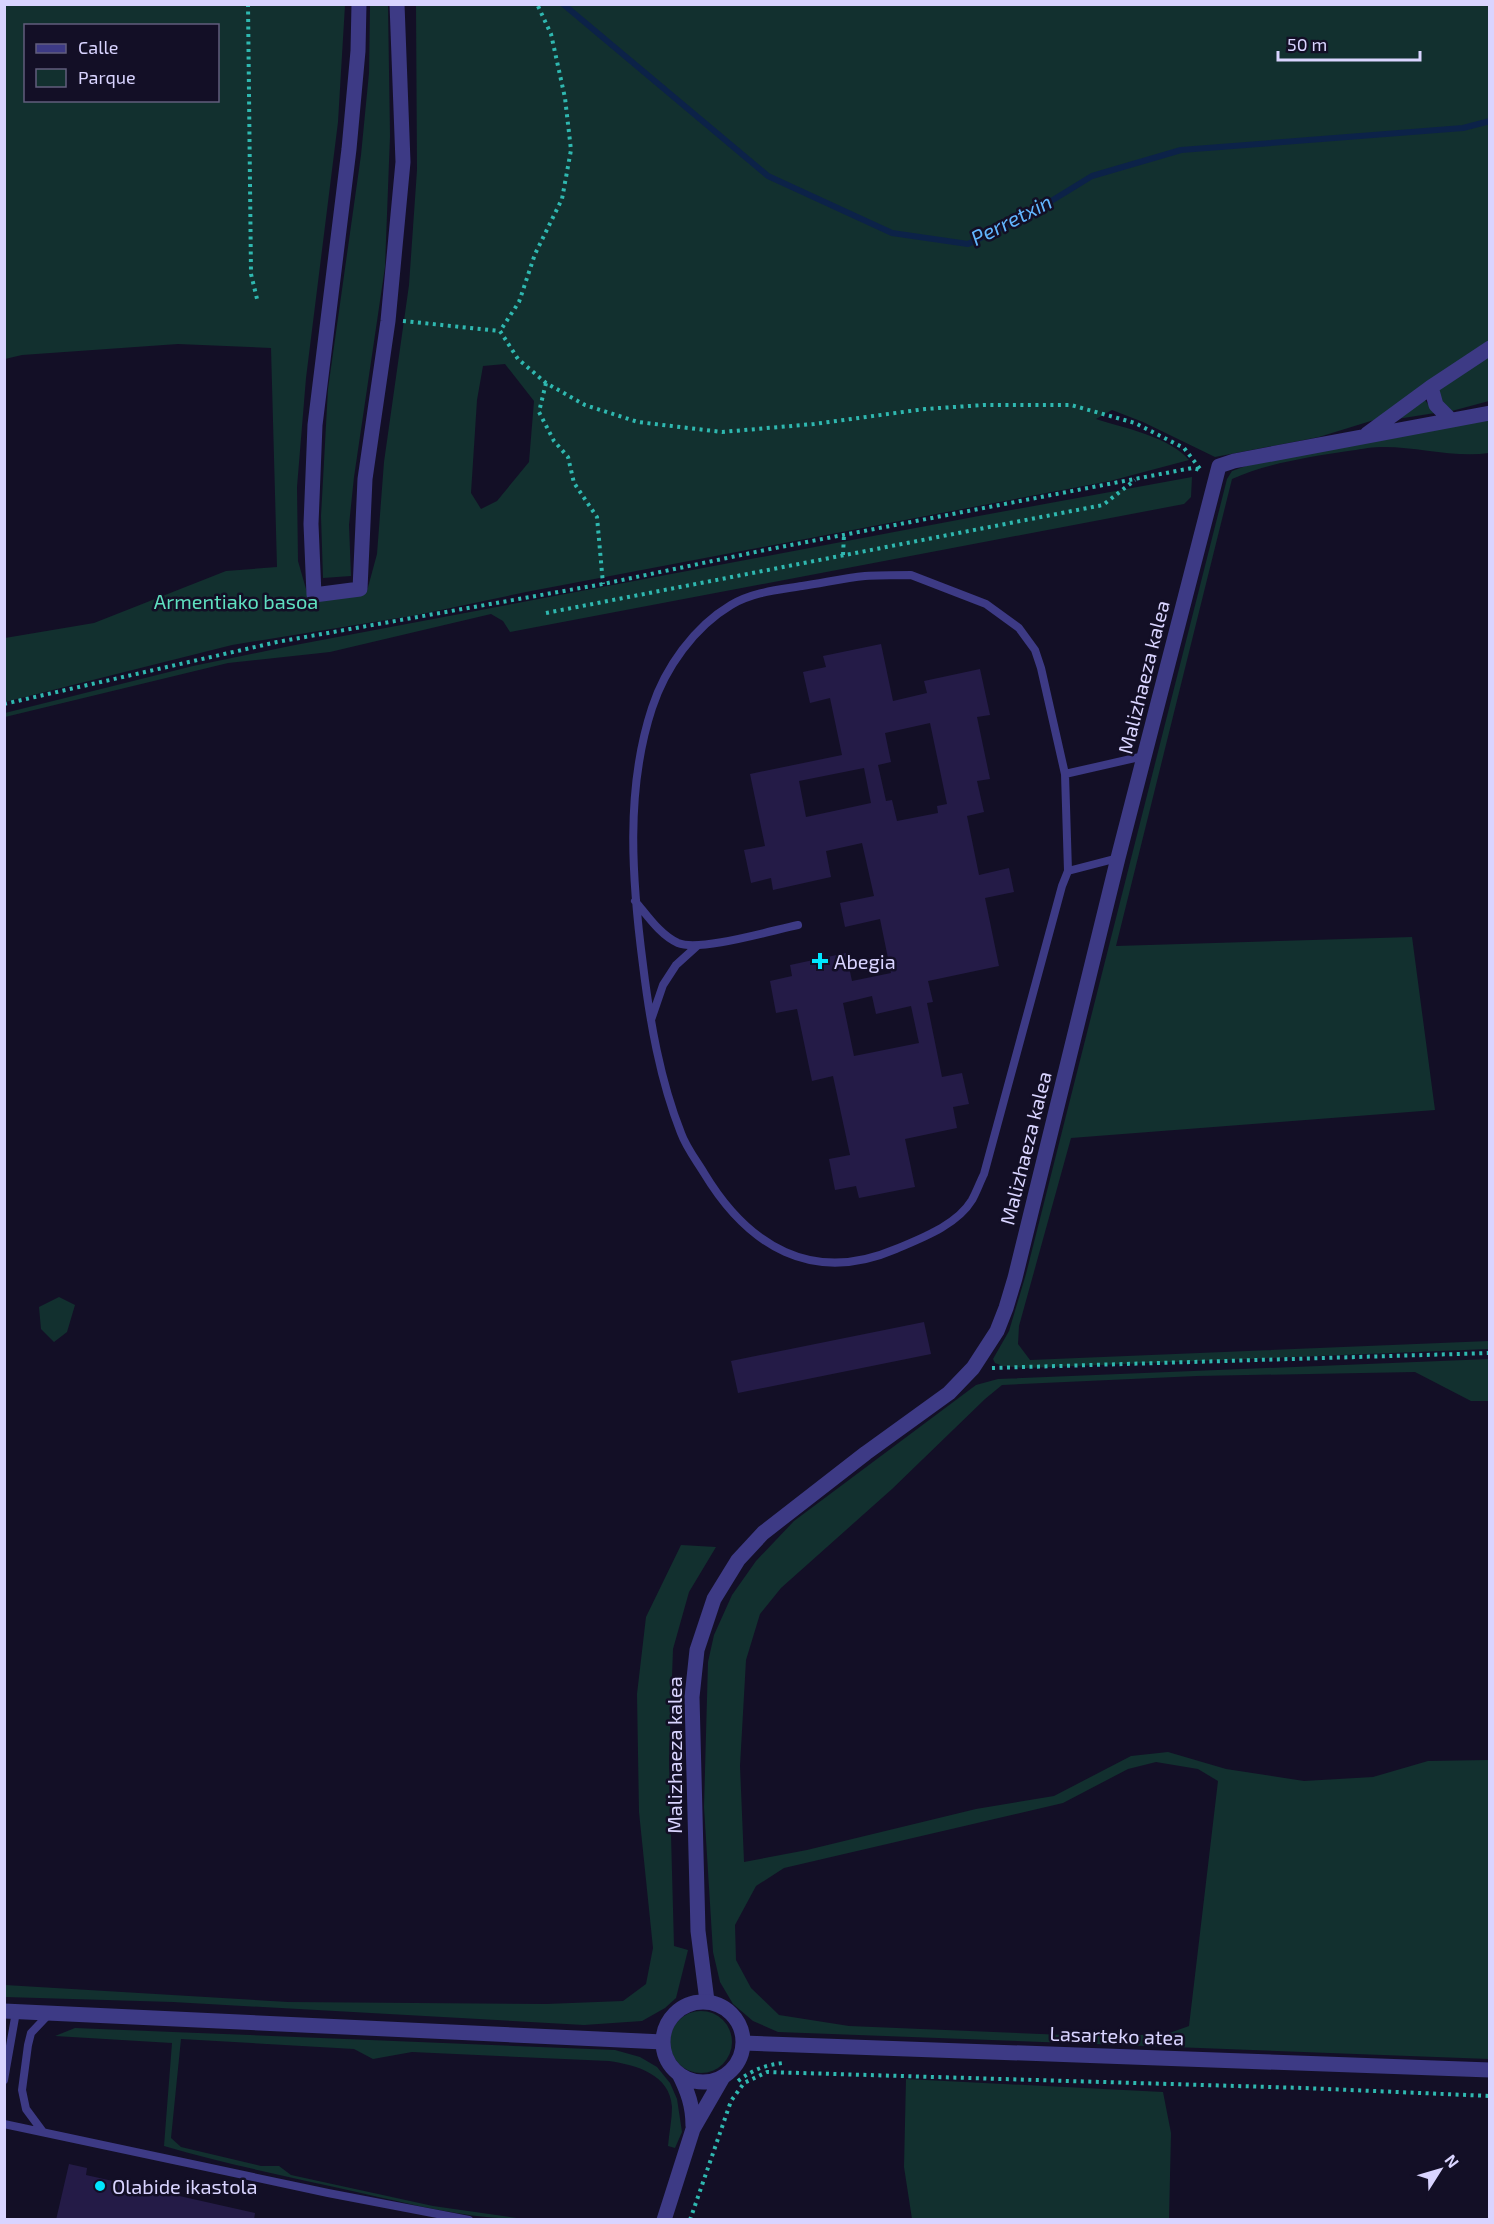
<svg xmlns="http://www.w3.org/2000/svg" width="1494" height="2224" viewBox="0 0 1494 2224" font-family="'Exo 2',sans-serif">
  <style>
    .green { fill: #12302f; fill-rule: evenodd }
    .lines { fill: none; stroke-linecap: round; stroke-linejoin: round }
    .stream { stroke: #0c2248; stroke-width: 6 }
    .building { fill: #241b47; fill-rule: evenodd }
    .path { stroke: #2fb8b0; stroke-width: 4; stroke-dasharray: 3 4.5; stroke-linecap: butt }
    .service { stroke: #3d3a85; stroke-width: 8 }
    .minor { stroke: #3d3a85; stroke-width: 15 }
    .tertiary { stroke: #3d3a85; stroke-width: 15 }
    .poi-dot { fill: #00e5ff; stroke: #130f26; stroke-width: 2 }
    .labels { text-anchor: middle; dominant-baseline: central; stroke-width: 5; stroke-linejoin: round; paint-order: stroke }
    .park-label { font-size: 20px; fill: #5fe0c0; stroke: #130f26 }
    .street-label { font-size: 20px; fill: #d9d4ff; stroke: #130f26 }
    .poi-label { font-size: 20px; fill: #d9d4ff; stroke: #130f26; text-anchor: start }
    .water-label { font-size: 21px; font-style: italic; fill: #62b6ff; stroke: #130f26 }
  </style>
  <rect width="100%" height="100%" fill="#130f26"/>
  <path class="green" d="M4,5H345L338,122L306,378L297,487L298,561L308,596L367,591L377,554L384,462L409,285L417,170L416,5H1489V343L1374,420L1319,437L1215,457L1143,422L1112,410L1096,419C1124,428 1170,437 1189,460L1110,481L526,592L417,615L232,645L5,702V638L94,623L226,571L277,567L271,348L178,344L22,355L5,359ZM26,26H218V100H26ZM505,364L534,401L529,462L497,501L481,509L471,493L477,400L483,366Z
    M370,5H388L390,136L385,267L354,477L349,525L351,576L323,578L321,516L328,389L361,155L369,73Z
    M1489,355V401L1448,412L1440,402L1439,387Z
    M1424,399L1435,413L1397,419Z
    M1489,420V453C1453,458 1416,446 1380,447C1369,447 1358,450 1348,451C1309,457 1268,463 1232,479L1116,946L1412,937L1435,1110L1071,1138L1019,1326L1018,1344L1030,1360L1489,1341V1349L1026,1368L1003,1366L995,1363L993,1359L1009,1331L1026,1274L1227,479L1232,471L1257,462Z
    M1192,477L1191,497L1184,504L510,632L503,621L491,614L330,652L228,663L5,717V713L193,666L290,646L984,515Z
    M59,1297L75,1305L67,1332L54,1342L41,1329L39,1307Z
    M1489,1359V1401H1471L1415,1372L1197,1376L1002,1385L985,1399L892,1489L781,1588L760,1614L746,1660L740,1766L744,1862L807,1850L976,1809L1054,1796L1131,1756L1168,1752L1226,1769L1304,1781L1373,1777L1428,1761L1489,1760V2059L778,2032L753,2021L733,2004L720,1982L713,1952L704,1807L708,1662L714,1635L732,1595L756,1561L794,1521L976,1385L998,1379ZM1156,1762L1198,1769L1218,1781L1189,2026L1164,2035H1065L849,2026L779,2015L751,1988L736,1960L735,1925L756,1886L784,1868L1063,1803L1128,1769Z
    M681,1545L716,1547L689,1592L673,1649L669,1760L674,1946L688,1950L676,1998L665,2008L642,2021L584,2025L173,2002L5,1997V1985L288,2002L546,2004L623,2001L646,1984L653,1948L639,1812L637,1694L646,1617Z
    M670 2042a31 31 0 1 1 62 0a31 31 0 1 1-62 0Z
    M75,2028L615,2050L640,2057L657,2067L670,2083L677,2099L682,2132L675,2148L668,2146C669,2133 672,2120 672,2107C670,2074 636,2065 609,2061L412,2052L373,2059L354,2049L181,2039L171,2138L181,2147L261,2166H279L291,2175L433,2206L524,2219C468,2219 415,2205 361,2193C295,2178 229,2165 164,2146L172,2043L55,2036Z
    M906,2079L1163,2092L1171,2133L1169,2219H912L904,2167Z"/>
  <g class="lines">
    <path class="stream" d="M563,4L768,176L892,233L968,244L1030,214L1092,176L1181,150L1463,128L1490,121"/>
  </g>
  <path class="building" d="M881,644L893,701L927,693L924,681L980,669L990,715L977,717L990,779L977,781L984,812L967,816L979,875L1009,868L1014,892L985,898L999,966L928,981L933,1002L927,1003L942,1077L962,1073L969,1104L953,1107L957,1128L905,1139L915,1187L859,1198L856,1186L835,1190L829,1159L850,1155L833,1076L812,1081L797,1009L776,1013L770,981L792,976L790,965L846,953L852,981L891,973L880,919L845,927L840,903L874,896L862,843L826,851L831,877L773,890L771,878L751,883L744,850L765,846L750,774L842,755L830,698L810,703L803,672L826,667L823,656ZM930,723L947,804L937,806L938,813L897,821L892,800L886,801L878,765L891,762L885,733ZM864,768L871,803L806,817L799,781ZM872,996L876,1014L911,1006L919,1043L854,1056L843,1003Z
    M924,1322L931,1354L738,1393L731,1361Z
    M69,2164L87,2168L86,2175L255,2213L254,2220H56Z"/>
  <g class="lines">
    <path class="path" d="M248,4L251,274L258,303
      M403,321L500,331
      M546,383L539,412L554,441L568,457L574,483L597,517L603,584
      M843,555L844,535
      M546,613L1103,505L1135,480
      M4,704L277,642L603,584L765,550L1192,468L1201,470L1184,448L1135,423L1071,405H984L925,409L814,424L722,432L638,422L585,405L546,383L518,359L500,331L519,302L535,254L562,199L571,150L565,98L551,34L537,4
      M992,1368L1490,1353
      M738,2081C752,2070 765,2065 783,2063
      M690,2220L731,2101L744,2083L767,2072L1304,2088L1490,2096"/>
    <path class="service" d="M911,575L986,604L1019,628L1035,650L1041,668L1065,774L1068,871L1062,886L984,1174C980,1182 977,1191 972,1200C957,1225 922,1238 896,1249C812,1285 748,1246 704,1173C696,1160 686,1147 681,1133C660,1080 650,1022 643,965C632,881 625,790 652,708C665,668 694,627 731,605C753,592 778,590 802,586C823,583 844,578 865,576C880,575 896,575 911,575Z
      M1065,774L1144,756
      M1068,871L1118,858
      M635,901C647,915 660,935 678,943C700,952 773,930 798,925
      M651,1020L663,985L676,965L697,946
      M4,2080L16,2012
      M4,2124L328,2193L469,2220
      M43,2132L26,2109L22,2090L28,2045L31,2033L49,2014"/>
    <path class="minor" d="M359,4L358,51L349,149L315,425L311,524L314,595L360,589L365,479L388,321L403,162L397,4
      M1431,387L1436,405L1451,420
      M1367,434L1431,387L1490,348
      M707,2001L698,1931L692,1697L697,1650L714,1599L738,1560L763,1533L866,1453L949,1393L973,1368L997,1331L1006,1308L1015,1278L1118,858L1219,466L1234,461L1490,413"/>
    <path class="tertiary" d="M663 2042a40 40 0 1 1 80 0a40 40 0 1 1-80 0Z
      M4,2011L663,2042
      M743,2043L1490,2070
      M679,2074C688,2092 693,2106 693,2126
      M664,2220L693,2129L723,2077"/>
  </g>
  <g class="poi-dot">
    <path d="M817 952h6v6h6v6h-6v6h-6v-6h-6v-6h6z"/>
    <circle cx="100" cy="2186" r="6"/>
  </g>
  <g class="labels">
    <g class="park-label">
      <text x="236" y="601">Armentiako basoa</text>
    </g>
    <g class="street-label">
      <text transform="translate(1143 677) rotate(-76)">Malizhaeza kalea</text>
      <text transform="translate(1025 1148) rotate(-76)">Malizhaeza kalea</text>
      <text transform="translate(674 1755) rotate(-90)">Malizhaeza kalea</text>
      <text transform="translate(1117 2035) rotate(2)">Lasarteko atea</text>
    </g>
    <g class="poi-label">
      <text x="834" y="961">Abegia</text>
      <text x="112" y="2186">Olabide ikastola</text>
    </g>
    <g class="water-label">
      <text transform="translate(1011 219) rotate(-27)">Perretxin</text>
    </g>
  </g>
  <rect width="1494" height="2224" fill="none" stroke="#d9d4ff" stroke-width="12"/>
  <rect x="24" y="24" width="195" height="78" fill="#130f26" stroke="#625e7d" stroke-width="1.5"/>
  <rect x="36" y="44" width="30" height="9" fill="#3d3a85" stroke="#625e7d" stroke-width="1.5"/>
  <text x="78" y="54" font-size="18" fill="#d9d4ff">Calle</text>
  <rect x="36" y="69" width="30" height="18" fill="#12302f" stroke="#625e7d" stroke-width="1.5"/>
  <text x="78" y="84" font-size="18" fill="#d9d4ff">Parque</text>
  <g transform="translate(1440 2170) rotate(53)" stroke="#130f26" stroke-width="4.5" paint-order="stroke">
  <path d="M0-4.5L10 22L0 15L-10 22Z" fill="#d9d4ff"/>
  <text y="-9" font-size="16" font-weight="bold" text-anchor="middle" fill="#d9d4ff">N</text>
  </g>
  <path d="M1278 51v9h142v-9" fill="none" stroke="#d9d4ff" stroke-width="3"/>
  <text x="1287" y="51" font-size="18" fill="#d9d4ff" stroke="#130f26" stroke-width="4.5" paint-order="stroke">50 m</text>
</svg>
